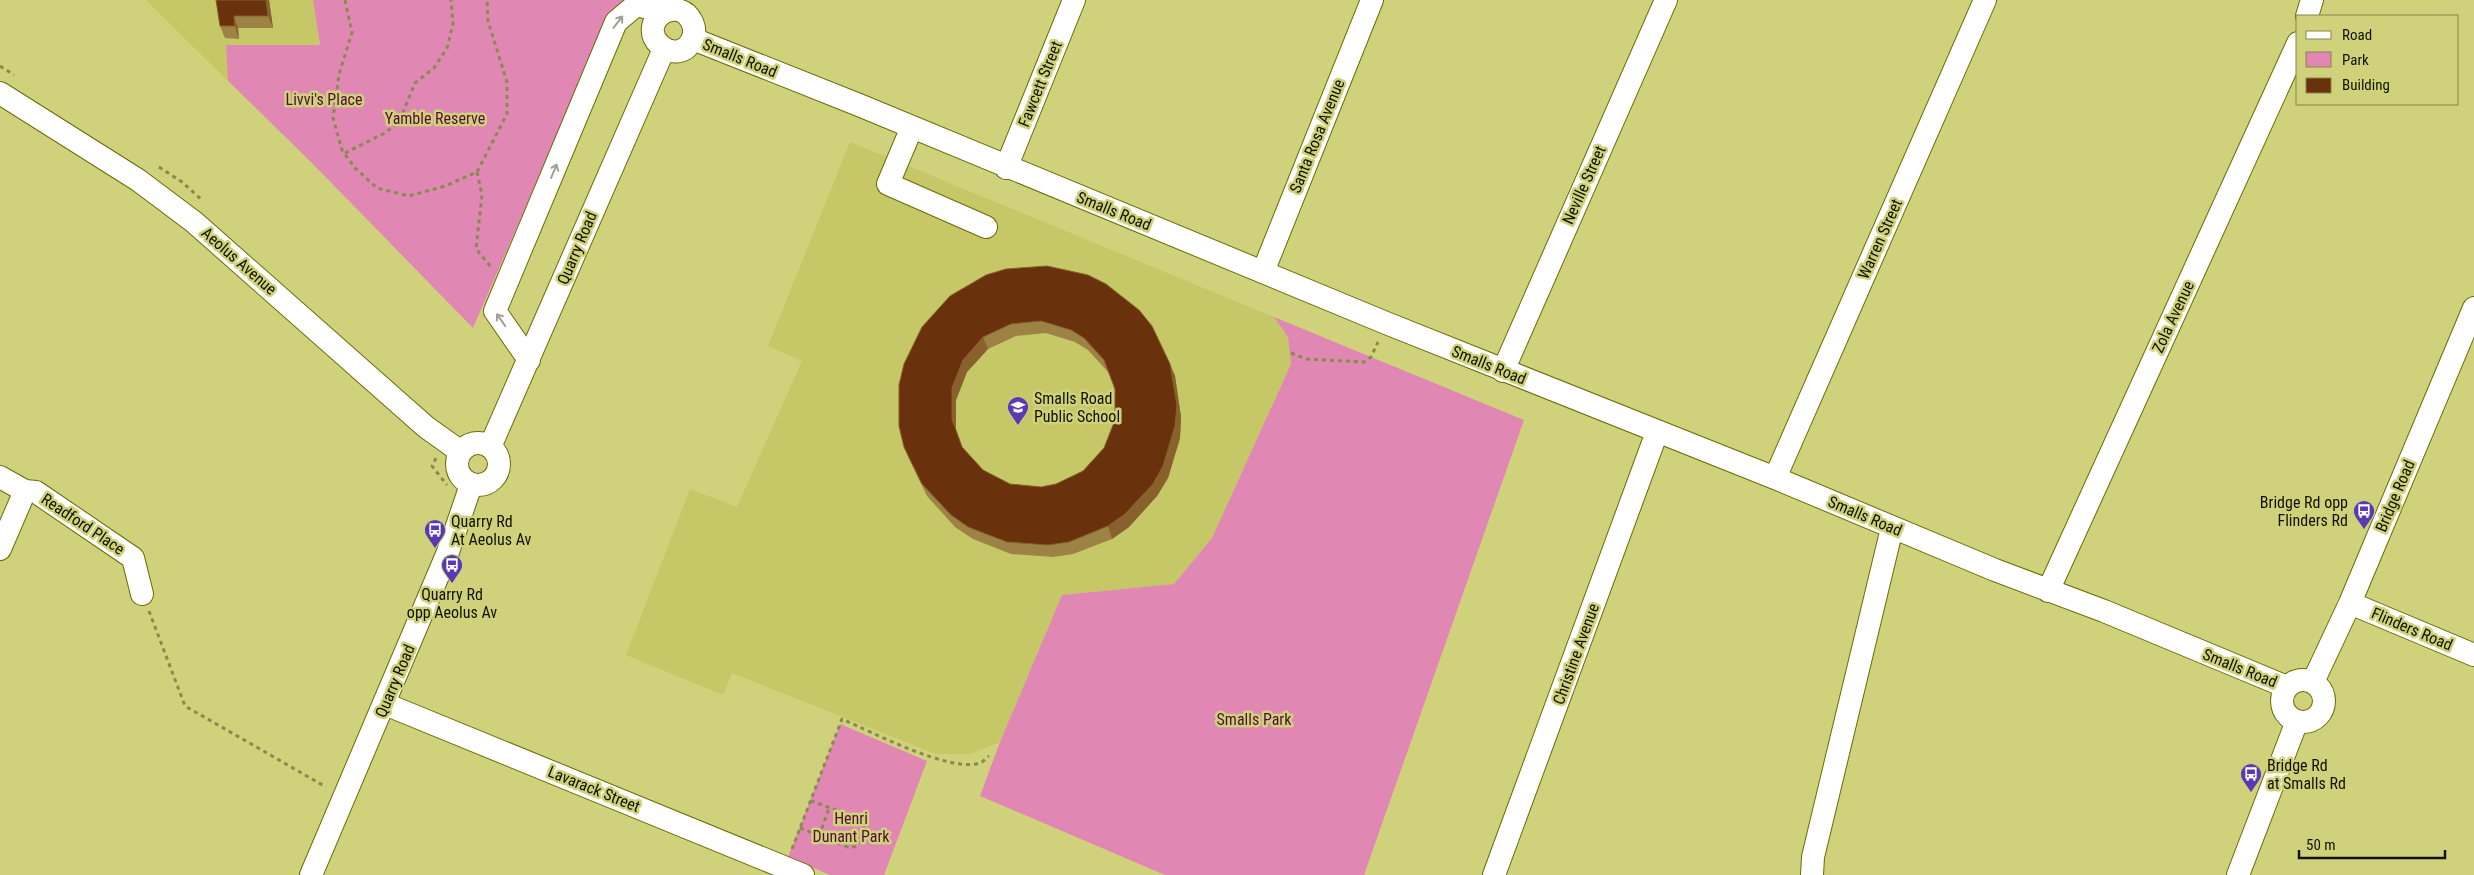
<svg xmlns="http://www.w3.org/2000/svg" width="2474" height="875" viewBox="0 0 2474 875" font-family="'Roboto Condensed',sans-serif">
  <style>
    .built { fill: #c6c767 }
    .green { fill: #e187b4 }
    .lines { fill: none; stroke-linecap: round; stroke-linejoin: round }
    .minor-casing { stroke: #6b6b04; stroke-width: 24 }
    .path { stroke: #898a4d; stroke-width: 3; stroke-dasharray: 4 4; stroke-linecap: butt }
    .minor { stroke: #fff; stroke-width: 22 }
    .wall { fill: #9c8244; fill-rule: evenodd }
    .shaded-wall { fill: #88612d }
    .building { fill: #69310c; stroke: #88612d; fill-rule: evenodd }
    .oneway { stroke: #a0a099 }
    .labels { text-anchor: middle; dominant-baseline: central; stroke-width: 5; stroke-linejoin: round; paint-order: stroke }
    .street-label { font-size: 16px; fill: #110; stroke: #d0d27b }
    .park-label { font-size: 16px; fill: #530c37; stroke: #d0d27b }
    .poi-label { font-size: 16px; fill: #110; stroke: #d0d27b; text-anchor: start }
  </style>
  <rect width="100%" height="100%" fill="#d0d27b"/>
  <path class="built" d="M146,0H313L320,45H226L228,81Z
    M850,142L1274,317L1288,337L1291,364L1212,538L1174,584L1062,595L1000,742L971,754H936L732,673L723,695L626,655L690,489L737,507L802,361L768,346Z"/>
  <path class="green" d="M313,0H628L607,20L473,328L310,161L228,81L226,45H320Z
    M1274,317L1524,420L1364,875H1165L980,796L1000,742L1062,595L1174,584L1212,538L1291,364L1288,337Z
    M840,724L927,761L884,875H830L788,857Z"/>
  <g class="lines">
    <g class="minor-casing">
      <path id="minor" d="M2307,16L2312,0
        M693,39L859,105L1386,323L1775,478L1995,570L2104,611L2287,687
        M0,93L138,180L194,222L426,427L461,452
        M912,127L888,184L986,227
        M1006,168L1074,0
        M1263,272L1372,0
        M529,360L495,311L616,22L636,5C645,7 656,10 666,11C670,11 673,9 677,10C690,12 698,28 692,40C677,71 630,32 666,11
        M1503,371L1666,0
        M457 464a21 21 0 1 1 42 0a21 21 0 1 1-42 0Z
        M490,447L664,49
        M0,477L25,491L36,492L133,558L142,594
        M1775,478L1985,0
        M0,549L25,491
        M2048,591L2298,43
        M2350,603L2474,655
        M2282 701a21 21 0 1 1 42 0a21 21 0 1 1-42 0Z
        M2313,682L2350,603L2474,308
        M385,704L803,875
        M311,875L448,552L471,485
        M1494,875L1657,432
        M1812,875L1813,857L1892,528
        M2238,875L2297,721"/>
    </g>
    <path class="path" d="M345,0L352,33L339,74L333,118L342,150L355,168L377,188L409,196L445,186L477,172L507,114V82L488,21L487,0
      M0,66L14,75
      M345,153L385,133L399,122L415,83L434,68L447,48L453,24L451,0
      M159,167L182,182L203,201
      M477,172L482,195L476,249L491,267
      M1291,353L1306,359L1364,362L1371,357L1378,342
      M436,458L432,466L447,485
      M149,611L185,706L326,787
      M800,828L850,848L857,846L867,821L811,801
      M819,836L829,808
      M792,849L842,719C872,732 950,773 980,763C983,762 986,758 989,756"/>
    <use href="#minor" class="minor"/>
  </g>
  <path class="wall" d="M216,0H269L273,28H238L239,39L225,38L220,26Z
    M986,275L1170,364L1175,376L1181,417L1180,438L1168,478L1157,496L1129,527L1112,539L1073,554L1053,557L1011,554L973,539L955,527L927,496L909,459L904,447ZM1046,333L1075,342L1088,350L1109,373L1115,390V420L1104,448L1083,471L1056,484L1041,487L1010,484L983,470L962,447L956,430V400L967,372L988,349L1016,336Z"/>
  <path class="shaded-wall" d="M266,0H269L273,28L268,16Z
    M234,16L238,28L239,39L235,26Z
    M983,337L988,349L967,372L956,400V431L952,419V388L963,360Z
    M1170,364L1175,376L1181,417L1180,438L1168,478L1157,496L1129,527L1112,539L1108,526Z"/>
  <path class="building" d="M216,0H266L268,16H234L235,26H220Z
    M1047,266L1088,275L1106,284L1139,310L1152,326L1170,364L1177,405L1175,426L1163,466L1153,484L1125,514L1108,526L1069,542L1048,545L1007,542L968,527L951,515L922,484L904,447L899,426V385L904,364L922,327L950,296L986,275L1006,269ZM1041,321L1071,330L1084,338L1104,360L1115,389V420L1104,448L1083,471L1056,484L1041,487L1010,484L983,470L962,447L952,419V388L963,360L983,337L1011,324Z"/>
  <defs><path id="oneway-shaft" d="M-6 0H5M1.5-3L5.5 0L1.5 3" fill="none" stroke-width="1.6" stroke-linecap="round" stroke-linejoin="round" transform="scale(1.25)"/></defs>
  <g class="oneway">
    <use href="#oneway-shaft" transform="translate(618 22) rotate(-52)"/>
    <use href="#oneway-shaft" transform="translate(554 171) rotate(-67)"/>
    <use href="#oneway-shaft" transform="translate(501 320) rotate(-125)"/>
  </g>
  <defs>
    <g id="school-pin" transform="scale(1.125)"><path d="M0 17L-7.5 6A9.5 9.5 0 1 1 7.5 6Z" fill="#593ab2" stroke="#d0d27b"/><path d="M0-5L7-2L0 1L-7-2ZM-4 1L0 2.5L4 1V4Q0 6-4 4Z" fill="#fff"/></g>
    <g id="bus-pin" transform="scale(1.125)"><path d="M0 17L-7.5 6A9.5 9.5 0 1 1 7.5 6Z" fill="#593ab2" stroke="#d0d27b"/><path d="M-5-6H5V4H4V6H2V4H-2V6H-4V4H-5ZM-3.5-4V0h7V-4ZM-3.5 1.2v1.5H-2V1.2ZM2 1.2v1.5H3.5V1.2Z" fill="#fff"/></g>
  </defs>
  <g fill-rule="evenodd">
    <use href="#school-pin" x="1018" y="407"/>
    <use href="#bus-pin" x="2364" y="511"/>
    <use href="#bus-pin" x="435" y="530"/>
    <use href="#bus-pin" x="452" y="565"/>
    <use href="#bus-pin" x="2251" y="774"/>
  </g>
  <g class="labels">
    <g class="street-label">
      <text transform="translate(740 58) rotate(22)">Smalls Road</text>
      <text transform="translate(1040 84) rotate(-68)">Fawcett Street</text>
      <text transform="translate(1317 136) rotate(-68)">Santa Rosa Avenue</text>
      <text transform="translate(1584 185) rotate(-66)">Neville Street</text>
      <text transform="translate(1114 211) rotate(22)">Smalls Road</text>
      <text transform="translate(1880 239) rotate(-66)">Warren Street</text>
      <text transform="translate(577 248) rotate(-67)">Quarry Road</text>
      <text transform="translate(239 261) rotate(41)">Aeolus Avenue</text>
      <text transform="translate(2173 317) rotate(-65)">Zola Avenue</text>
      <text transform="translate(1489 365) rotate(22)">Smalls Road</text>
      <text transform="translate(2395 496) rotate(-67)">Bridge Road</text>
      <text transform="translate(1865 516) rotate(23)">Smalls Road</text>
      <text transform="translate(83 524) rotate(34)">Readford Place</text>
      <text transform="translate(2412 629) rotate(23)">Flinders Road</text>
      <text transform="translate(1576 654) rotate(-70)">Christine Avenue</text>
      <text transform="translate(2240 668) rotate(22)">Smalls Road</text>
      <text transform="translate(395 681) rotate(-67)">Quarry Road</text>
      <text transform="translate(594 789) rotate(22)">Lavarack Street</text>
    </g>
    <g class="park-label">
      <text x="324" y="99">Livvi's Place</text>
      <text x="435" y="118">Yamble Reserve</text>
      <text x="1254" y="719">Smalls Park</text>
      <text x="851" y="818">Henri<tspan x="851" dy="18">Dunant Park</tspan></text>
    </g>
    <g class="poi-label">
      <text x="1034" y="398">Smalls Road<tspan x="1034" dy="18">Public School</tspan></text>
      <text x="2348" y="502" text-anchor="end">Bridge Rd opp<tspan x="2348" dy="18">Flinders Rd</tspan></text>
      <text x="451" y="521">Quarry Rd<tspan x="451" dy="18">At Aeolus Av</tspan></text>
      <text x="452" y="594" text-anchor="middle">Quarry Rd<tspan x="452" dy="18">opp Aeolus Av</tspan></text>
      <text x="2267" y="765">Bridge Rd<tspan x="2267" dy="18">at Smalls Rd</tspan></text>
    </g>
  </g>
  <rect x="2296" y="15" width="162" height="90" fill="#d0d27b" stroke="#84854a"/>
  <rect x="2306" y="31" width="25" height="8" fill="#ffffff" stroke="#84854a"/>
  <text x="2342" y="40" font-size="15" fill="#111100">Road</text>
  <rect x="2306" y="52" width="25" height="15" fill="#e187b4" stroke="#84854a"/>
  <text x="2342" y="65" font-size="15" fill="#111100">Park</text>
  <rect x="2306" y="78" width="25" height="15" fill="#69310c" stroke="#84854a"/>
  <text x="2342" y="90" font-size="15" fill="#111100">Building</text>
  <path d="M2299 850v8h146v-8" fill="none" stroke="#111100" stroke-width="2.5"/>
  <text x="2306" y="850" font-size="15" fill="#111100" stroke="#d0d27b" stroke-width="4" paint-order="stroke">50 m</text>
</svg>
